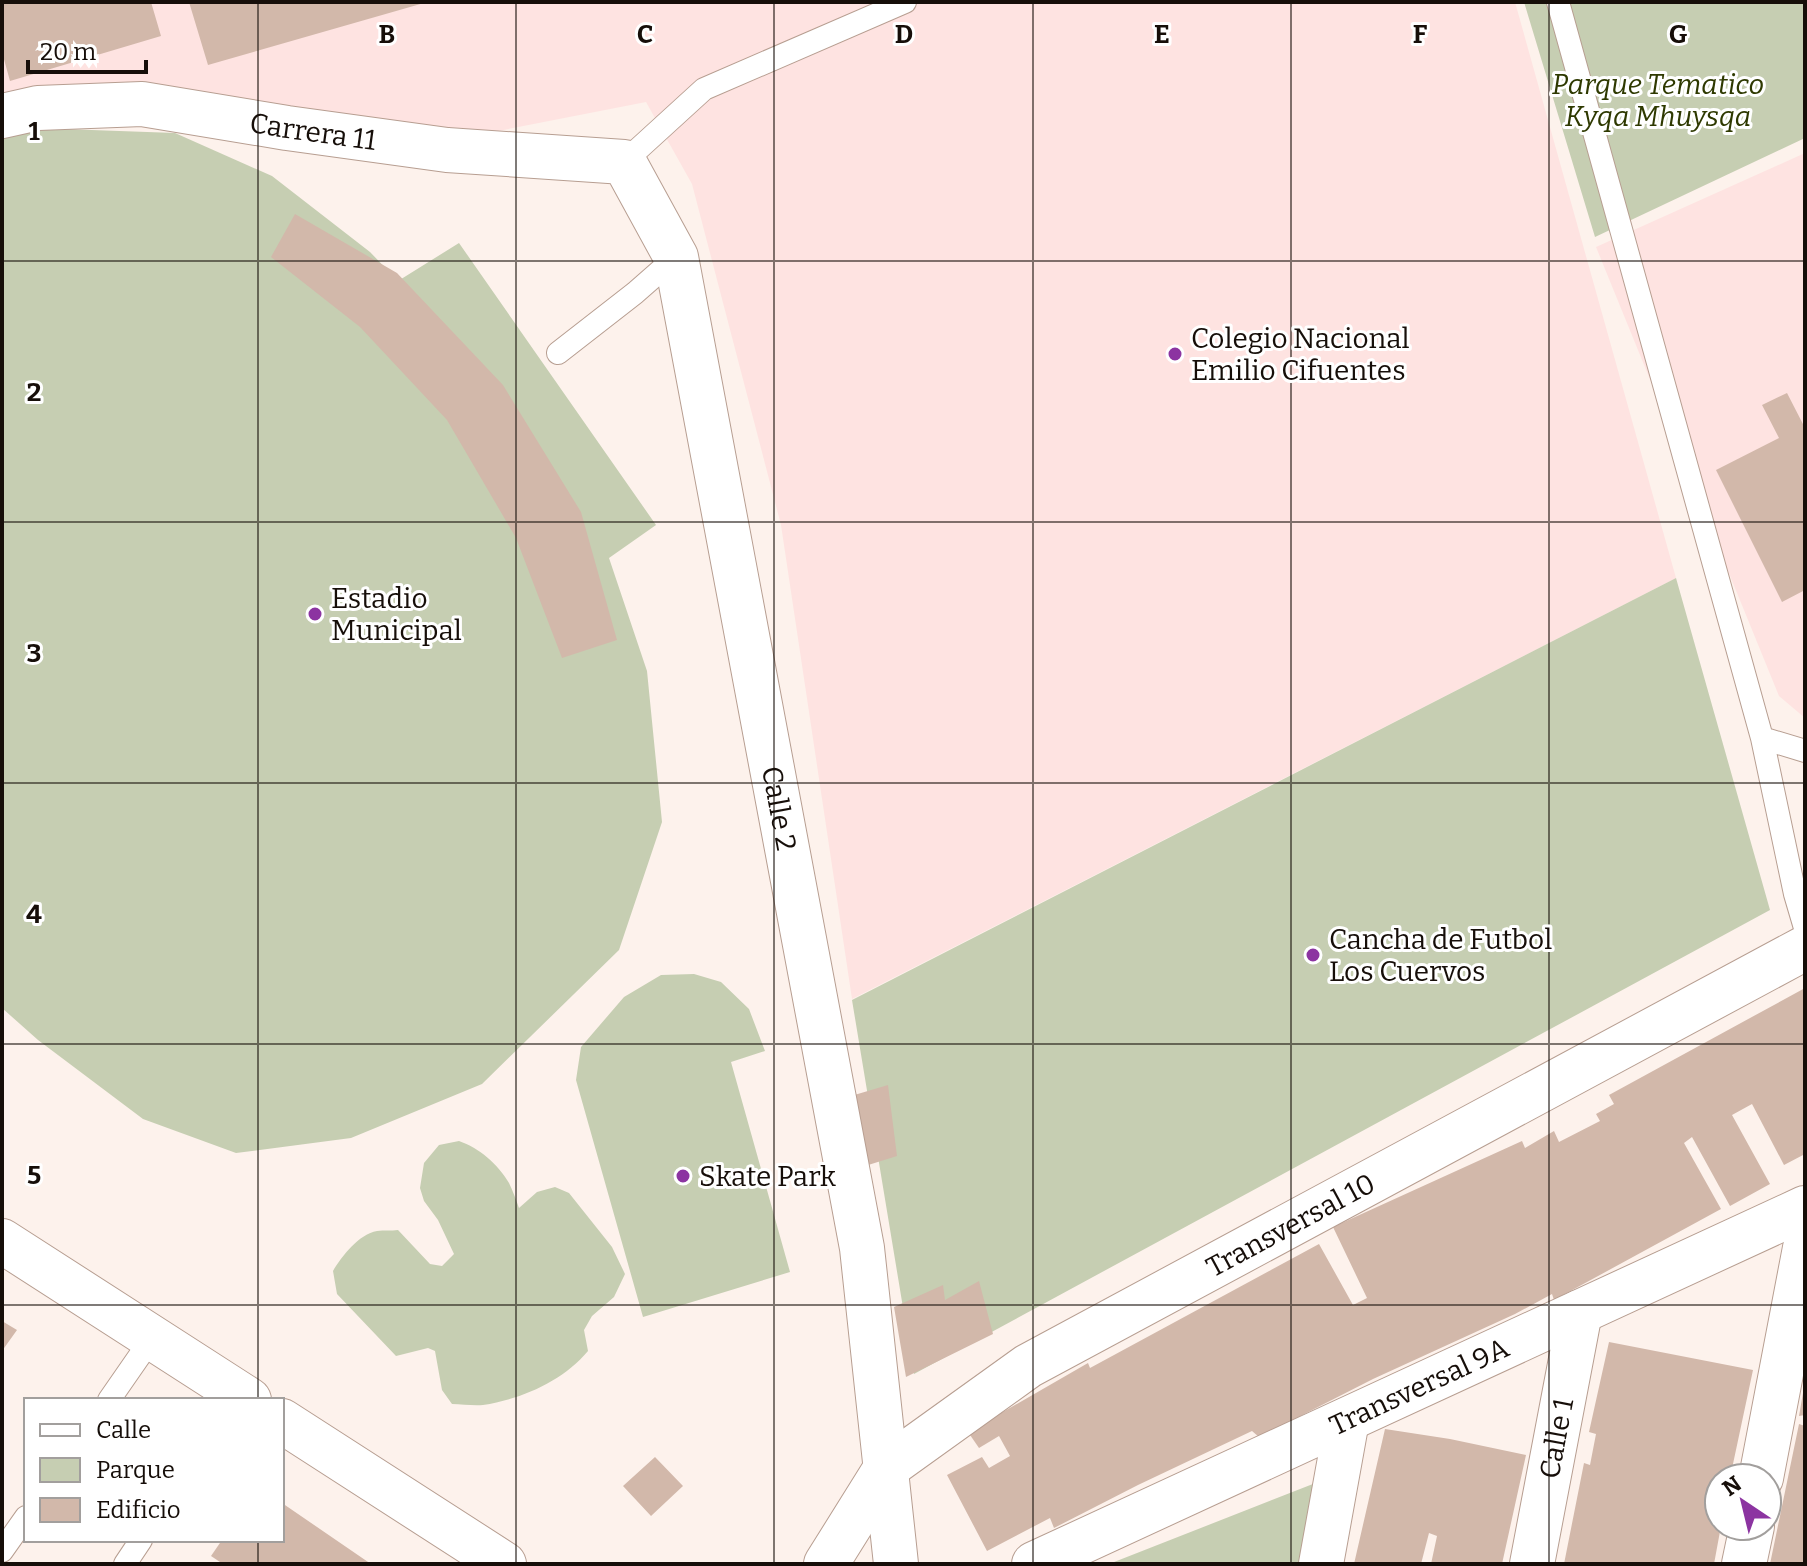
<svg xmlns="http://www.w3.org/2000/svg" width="1807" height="1566" viewBox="0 0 1807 1566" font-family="Bitter,serif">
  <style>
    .education { fill: #fee3e1 }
    .park { fill: #c6ceb2 }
    .building { fill: #d2b8aa }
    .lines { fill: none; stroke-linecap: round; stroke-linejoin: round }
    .lane-casing { stroke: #b79e91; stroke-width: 24 }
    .street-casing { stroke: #b79e91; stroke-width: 46 }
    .secondary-casing { stroke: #b79e91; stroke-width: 46 }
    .lane { stroke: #fff; stroke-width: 22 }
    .street { stroke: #fff; stroke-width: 44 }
    .secondary { stroke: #fff; stroke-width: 44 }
    .grid { fill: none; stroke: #160e09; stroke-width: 2; stroke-opacity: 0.55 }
    .poi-dot { fill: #8c34a1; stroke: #fff; stroke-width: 3 }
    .labels { text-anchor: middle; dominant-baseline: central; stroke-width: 6; stroke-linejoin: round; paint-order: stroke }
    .park-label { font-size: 28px; font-style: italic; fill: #2e3900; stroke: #fff }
    .street-label { font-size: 28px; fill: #160e09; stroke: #fff }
    .poi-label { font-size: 28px; fill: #160e09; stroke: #fff; text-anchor: start }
    .grid-label { font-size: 26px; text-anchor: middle; font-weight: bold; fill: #160e09; stroke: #fff; stroke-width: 6; stroke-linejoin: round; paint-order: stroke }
  </style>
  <rect width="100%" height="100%" fill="#fdf2ec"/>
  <path class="education" d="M2,2H1515L1676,578L852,999L781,525L692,184L646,102L447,141L2,109Z
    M1805,153V718L1779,696L1596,247Z"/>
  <path class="park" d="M1524,2H1805V138L1595,237Z
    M36,128L175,133L272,176L370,252L398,281L459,243L656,525L609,558L647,671L662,822L619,950L482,1084L351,1138L236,1153L143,1119L38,1040L2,1008V138Z
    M1676,578L1770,910L914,1374L852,1000Z
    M694,974L721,982L749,1009L765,1051L731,1062L790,1272L643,1317L576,1080L581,1047L624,997L661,975Z
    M459,1141C479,1148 498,1164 509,1183C513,1191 516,1200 519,1208L537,1192L555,1187L569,1193L612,1247L625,1274L614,1297L592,1316L584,1330L588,1351C563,1381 522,1399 483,1405C473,1406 462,1404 452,1404L442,1390L435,1351L428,1348L396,1356L337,1294L333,1271C342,1256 359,1234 377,1231C384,1230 391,1231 398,1230L430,1264L442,1266L454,1254L438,1220L424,1201L420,1188L424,1163L439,1145Z
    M1318,1482L1304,1564H1109Z"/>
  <path class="building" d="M2,2H151L161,36L10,81L2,52Z
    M189,2H424V3L208,65Z
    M295,214L397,273L503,385L581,512L617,640L562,658L516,538L447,420L360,327L271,257Z
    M1787,393L1805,428V590L1782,602L1716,470L1779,438L1762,405Z
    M1805,988V1154L1784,1165L1752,1104L1732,1115L1770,1184L1730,1206L1692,1137L1684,1143L1721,1209L1554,1300L1552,1294L1515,1314L1373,1379L1259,1437L1252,1431L1138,1485L1054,1528L1050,1518L987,1551L947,1475L982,1457L989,1468L1010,1456L999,1436L979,1448L968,1432L1088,1363L1090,1368L1319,1244L1353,1305L1367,1298L1333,1227L1522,1141L1525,1148L1554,1131L1559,1142L1600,1121L1596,1114L1614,1104L1609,1095Z
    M888,1085L897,1156L865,1166L851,1096Z
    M979,1281L993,1334L906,1377L894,1307L943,1285L945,1300Z
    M2,1321L17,1330L2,1351Z
    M1609,1342L1753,1370L1730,1478H1719V1526H1721L1714,1564H1564L1584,1463L1590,1465L1596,1434L1589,1432Z
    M1803,1393H1805V1415L1799,1416Z
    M1799,1424L1805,1426V1564H1770Z
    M1385,1429L1450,1439L1526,1455L1502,1564H1431L1437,1536L1429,1533L1421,1564H1354Z
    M655,1457L683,1486L651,1516L623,1486Z
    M282,1503L371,1564H223L211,1556L222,1540H282Z"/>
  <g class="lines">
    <g class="lane-casing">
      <path id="lane" d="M1558,2L1762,738L1795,894L1805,928
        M624,162L704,89L905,2
        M558,353L635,293L676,257
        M1762,738L1805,751
        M109,1400L152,1338
        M2,1551L26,1517
        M125,1564L141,1540"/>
    </g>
    <g class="street-casing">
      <g id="street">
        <path id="s1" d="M2,116L38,108L142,104L287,128L447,150L624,162L676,257L862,1248L896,1564"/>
        <path d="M2,1241L249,1400"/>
        <path d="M282,1421L504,1564"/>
        <path d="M1761,1478L1805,1248"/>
        <path id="s2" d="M1034,1564L1805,1208"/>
        <path d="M1321,1564L1347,1420"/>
        <path id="s3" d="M1532,1564L1580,1312"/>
        <path d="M1744,1564L1752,1526"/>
      </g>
    </g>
    <g class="secondary-casing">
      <g id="secondary">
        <path id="s4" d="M826,1564L886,1468L1028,1366L1805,948"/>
      </g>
    </g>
    <use href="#lane" class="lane"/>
    <use href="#street" class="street"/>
    <use href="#secondary" class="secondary"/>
  </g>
  <path class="grid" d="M258,2V1400M516,2V1564M774,2V1564M1033,2V1564M1291,2V1564M1549,2V1564M2,261H1805M2,522H1805M2,783H1805M2,1044H1805M2,1305H1805M258,1540V1564"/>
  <g class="poi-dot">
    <circle cx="1175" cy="354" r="8"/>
    <circle cx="315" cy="614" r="8"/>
    <circle cx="1313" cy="955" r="8"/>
    <circle cx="683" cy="1176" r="8"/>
  </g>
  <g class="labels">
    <g class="park-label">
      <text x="1658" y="84">Parque Tematico<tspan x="1658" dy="32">Kyqa Mhuysqa</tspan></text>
    </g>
    <g class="street-label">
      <text stroke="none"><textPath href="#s1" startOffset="314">Carrera 11</textPath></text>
      <text stroke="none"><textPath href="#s1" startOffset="1296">Calle 2</textPath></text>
      <text stroke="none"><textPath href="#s4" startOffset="586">Transversal 10</textPath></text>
      <text stroke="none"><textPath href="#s2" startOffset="424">Transversal 9A</textPath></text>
      <text stroke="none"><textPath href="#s3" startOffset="128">Calle 1</textPath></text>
    </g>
    <g class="poi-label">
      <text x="1191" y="338">Colegio Nacional<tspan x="1191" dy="32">Emilio Cifuentes</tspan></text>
      <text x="331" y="598">Estadio<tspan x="331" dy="32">Municipal</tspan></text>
      <text x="1329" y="939">Cancha de Futbol<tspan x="1329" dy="32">Los Cuervos</tspan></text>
      <text x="699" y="1176">Skate Park</text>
    </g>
  </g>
  <g class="grid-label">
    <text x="387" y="43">B</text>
    <text x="645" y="43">C</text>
    <text x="904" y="43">D</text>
    <text x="1162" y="43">E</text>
    <text x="1420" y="43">F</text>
    <text x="1678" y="43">G</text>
    <text x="34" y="140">1</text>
    <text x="34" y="401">2</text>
    <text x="34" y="662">3</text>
    <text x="34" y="923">4</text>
    <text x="34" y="1184">5</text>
  </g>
  <rect width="1807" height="1566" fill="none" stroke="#160e09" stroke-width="8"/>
  <rect x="24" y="1398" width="260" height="144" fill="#ffffff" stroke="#a29f9d" stroke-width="2"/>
  <rect x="40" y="1424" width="40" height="12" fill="#ffffff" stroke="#a29f9d" stroke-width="2"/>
  <text x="96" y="1438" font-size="24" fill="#160e09">Calle</text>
  <rect x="40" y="1458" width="40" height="24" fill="#c6ceb2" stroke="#a29f9d" stroke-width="2"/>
  <text x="96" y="1478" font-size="24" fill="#160e09">Parque</text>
  <rect x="40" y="1498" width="40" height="24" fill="#d2b8aa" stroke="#a29f9d" stroke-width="2"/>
  <text x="96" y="1518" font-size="24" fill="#160e09">Edificio</text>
  <g transform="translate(1743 1502) rotate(325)"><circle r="38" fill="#ffffff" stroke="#a29f9d" stroke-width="2"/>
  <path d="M0-6L14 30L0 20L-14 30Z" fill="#8c34a1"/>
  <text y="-12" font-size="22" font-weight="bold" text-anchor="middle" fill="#160e09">N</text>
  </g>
  <path d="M28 60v12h118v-12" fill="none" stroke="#160e09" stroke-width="4"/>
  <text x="40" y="60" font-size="24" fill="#160e09" stroke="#ffffff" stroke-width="6" paint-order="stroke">20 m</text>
</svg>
